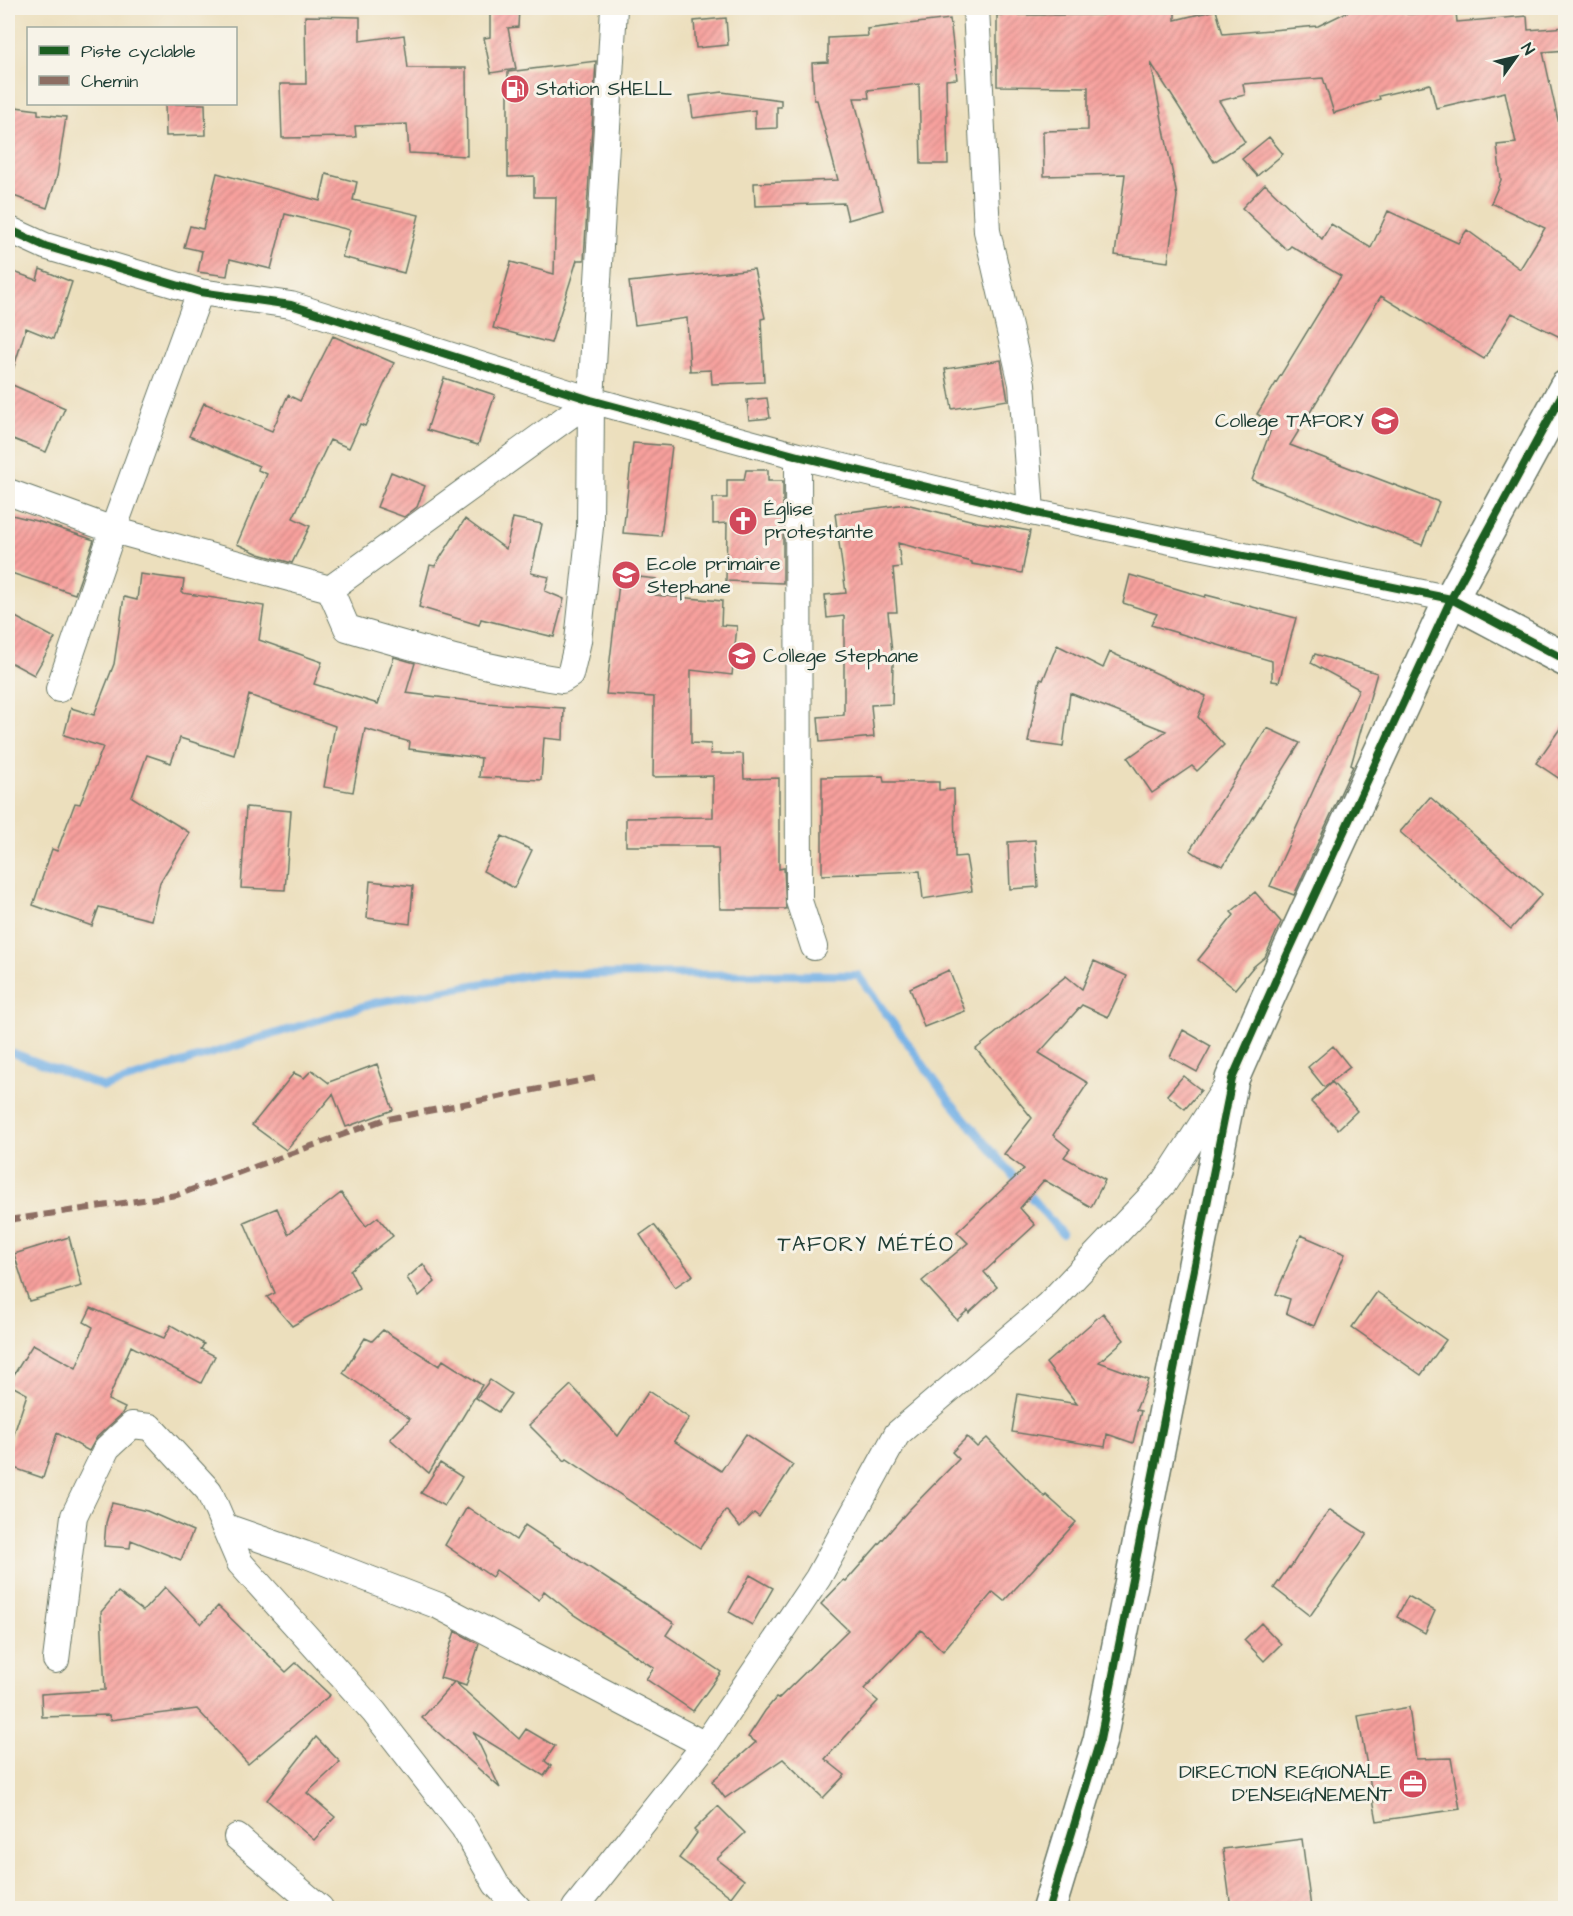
<svg xmlns="http://www.w3.org/2000/svg" width="1573" height="1916" viewBox="0 0 1573 1916" font-family="'Architects Daughter',sans-serif">
  <style>
    .lines { fill: none; stroke-linecap: round; stroke-linejoin: round }
    .stream { stroke: #74b1e6; stroke-width: 8 }
    .building { fill: url(#building-hatch) }
    .street-casing { stroke: #677664; stroke-width: 28 }
    .secondary-casing { stroke: #677664; stroke-width: 36 }
    .street { stroke: #fff; stroke-width: 26 }
    .secondary { stroke: #fff; stroke-width: 33 }
    .quiet { stroke: #8d6e63; stroke-width: 6; stroke-dasharray: 12 6; stroke-linecap: butt }
    .cycleway-casing { stroke: #f7f3e8; stroke-width: 11 }
    .cycleway { stroke: #1b5e20; stroke-width: 8 }
    .labels { text-anchor: middle; dominant-baseline: central; stroke-width: 6; stroke-linejoin: round; paint-order: stroke }
    .poi-label { font-size: 20px; fill: #1f3d34; stroke: #f7f3e8; text-anchor: start }
    .neighbourhood-label { font-size: 21px; letter-spacing: 1.5px; fill: #1f3d34; stroke: #f7f3e8 }
  </style>
  <defs>
    <pattern id="building-hatch" width="6" height="6" patternUnits="userSpaceOnUse" patternTransform="scale(1.5)"><rect width="6" height="6" fill="#f8a09d"/><path d="M-1 1l2-2M0 6l6-6M5 7l2-2" fill="none" stroke="#c88481"/></pattern>
  </defs>
  <rect width="100%" height="100%" fill="#f7f3e8"/>
  <filter id="ink" filterUnits="userSpaceOnUse"><feTurbulence type="fractalNoise" baseFrequency=".0167" numOctaves="2"/><feDisplacementMap in="SourceGraphic" scale="12" xChannelSelector="R" yChannelSelector="G"/><feConvolveMatrix kernelMatrix="1 2 1 2 8 2 1 2 1" color-interpolation-filters="sRGB"/></filter>
  <filter id="wash" filterUnits="userSpaceOnUse"><feTurbulence type="fractalNoise" baseFrequency=".008" numOctaves="4" result="noise"/><feDisplacementMap in="SourceGraphic" scale="24" xChannelSelector="R" yChannelSelector="G"/><feGaussianBlur stdDeviation="1.35" result="paint"/><feColorMatrix in="noise" values="0 0 0 0 0 0 0 0 0 0 0 0 0 0 0 0 0 1.4 0 .05"/><feComposite in="paint" operator="in"/></filter>
  <g filter="url(#wash)">
    <rect width="100%" height="100%" fill="#ecdfbd"/>
    <g class="lines">
      <path class="stream" d="M8,1051L104,1087L373,1003L535,974L858,975L949,1100L1062,1234"/>
    </g>
    <g id="blocks">
      <path class="building" d="M490,8H519L518,27L508,28L516,69L491,73L484,38L490,37Z
        M1175,9V20L1216,10L1223,34L1318,26L1353,9L1407,10V14L1456,12L1457,22L1527,16L1528,30L1566,27V50L1543,52L1566,156V340L1512,313L1484,359L1381,296L1290,445L1439,502L1422,545L1252,480L1273,424L1257,414L1341,276L1291,246L1287,250L1242,208L1265,184L1322,239L1331,224L1371,248L1388,211L1458,243L1467,230L1520,269L1545,228L1491,203L1501,180L1497,145L1516,143L1505,92L1436,108L1430,84L1379,96L1380,99L1334,113L1323,78L1243,84L1245,95L1219,101L1245,142L1214,162L1151,63L1177,196L1168,262L1115,255L1125,174L1044,176L1043,131L1088,130V87L997,86V15H1103V11Z
        M305,16L360,17V41L404,35L408,68H466L467,156L409,153L407,124L355,126L356,137L282,138L280,84H306Z
        M726,18L728,45L696,48L694,21Z
        M950,19L957,79L946,80L948,164H921L919,84L868,90L869,98H854L883,210L848,220L844,203L755,206L754,183L838,180L817,100H814L812,63L828,62V38L868,36L867,29Z
        M596,61L584,260H577L551,343L493,328L511,262L554,274L556,197H534V176L508,177V72Z
        M722,92L781,100V107H777V128L755,129V110L693,118L690,96Z
        M165,104H205L206,135L166,136Z
        M8,106L38,110V114L66,117L57,176L47,208L8,194Z
        M1269,137L1283,154L1257,176L1242,159Z
        M217,173L320,201L326,174L357,182L353,200L419,215L404,273L342,257L350,230L285,214L271,269L230,259L227,276L198,272L202,251L184,247L190,226L203,229Z
        M40,269L72,282L53,339L26,328L12,373L8,372V270L37,280Z
        M754,269L765,318L761,319L764,382L712,384L711,370L690,371L687,318L635,325L629,282Z
        M333,336L394,363L365,426L360,424L349,448L330,440L293,518L310,526L292,563L259,554L237,544L267,474L258,470L259,466L189,436L204,403L272,431L288,395L300,401Z
        M1001,360L1008,400L952,409L945,369Z
        M444,378L495,395L478,445L427,430Z
        M8,383L65,408L46,452L8,437Z
        M767,398L770,418L749,420L747,400Z
        M633,443L672,446L661,536L623,533Z
        M746,470H768V481H783V583L726,581L727,523L713,524V498H727V480H744Z
        M391,472L425,486L417,507L404,517L377,507Z
        M906,504L978,522L1030,531L1022,573L972,564V562L898,543L901,567L893,568L897,612H888L893,663L892,704L871,705L874,737L820,742L818,717L844,715V616L827,618L825,595L846,593L835,514Z
        M12,515L40,522L94,540L75,594L8,572V529Z
        M513,518L542,524L531,573L549,577L545,591L564,599L554,637L481,619L479,625L419,607L430,565L435,566L465,519L506,549Z
        M140,574L184,580L182,593L264,606L259,640L322,662L314,684L378,704L394,657L415,663L406,693L486,703L564,708L563,740L544,738L541,780L479,777L481,758L409,749L410,742L365,729L353,792L324,787L335,726L249,695L234,755L180,738L171,763L147,755L132,797L190,833L160,882L151,920L99,907L92,926L33,905L52,849L57,851L75,803L80,804L103,747L64,735L71,708L94,715L114,664L124,597L137,600Z
        M620,575L657,579L655,595L722,601L721,625L737,626L732,675L691,670V743L711,744L710,754H743L744,779L779,778V869L784,868L786,909H720L718,848H713V846H626V818L713,817V776L653,777L654,697L606,694Z
        M1130,575L1205,597L1206,595L1296,618L1279,682L1272,681V661L1151,625L1157,614L1123,603Z
        M8,613L55,638L34,675L8,661Z
        M1057,645L1103,668L1110,652L1206,696L1198,717L1224,745L1197,771L1192,766L1152,793L1128,758L1166,731L1070,693L1063,747L1028,742L1040,679L1043,680Z
        M1315,654L1377,673L1351,765L1353,766L1294,895L1270,886L1359,689L1311,663Z
        M1566,720V783L1536,763Z
        M1267,728L1300,743L1223,866L1199,856L1190,850Z
        M883,776L884,782H939V790L954,789L955,857L966,856L972,891L923,899L920,871L822,875V777Z
        M1430,797L1542,894L1511,929L1400,832Z
        M246,807L291,811L285,890L241,888Z
        M502,836L532,850L514,888L483,871Z
        M1035,840L1038,887L1010,889L1008,842Z
        M370,881L413,886L410,924L367,918Z
        M1255,892L1281,922L1265,957L1253,967L1235,989L1198,960L1234,915L1231,912Z
        M1094,961L1127,976L1108,1017L1082,1005L1039,1053L1088,1083L1053,1135L1070,1149L1064,1157L1105,1180L1091,1207L1044,1180L1020,1208L1035,1225L984,1272L997,1287L969,1313L968,1310L957,1320L922,1281L968,1243L957,1232L1024,1169L1004,1154L1032,1118L976,1049L1066,976L1082,989Z
        M949,970L965,1011L924,1027L910,988Z
        M1183,1030L1211,1046L1197,1072L1170,1057Z
        M1333,1046L1350,1067L1324,1087L1308,1067Z
        M377,1064L393,1110L346,1127L333,1094L286,1150L252,1125L294,1073L304,1078L312,1070L329,1083V1082Z
        M1183,1076L1201,1090L1185,1109L1167,1095Z
        M1332,1082L1357,1111L1338,1129L1311,1102Z
        M341,1193L366,1226L378,1217L393,1236L350,1270L359,1288L292,1326L267,1297L275,1293L244,1222L277,1208L288,1234Z
        M654,1225L693,1275L675,1287L640,1235Z
        M1301,1235L1345,1254L1314,1326L1286,1313L1290,1299L1276,1294Z
        M69,1237L82,1286L29,1301L14,1254Z
        M423,1264L435,1282L419,1296L407,1278Z
        M1377,1292L1446,1340L1421,1375L1352,1327Z
        M91,1308L164,1338L171,1325L204,1344L201,1349L215,1356L201,1383L131,1346L108,1400L125,1408L121,1415L97,1437L89,1451L57,1433L43,1478L8,1466V1452L27,1394L8,1384L33,1344L76,1368L93,1327L84,1322Z
        M1103,1313L1124,1340L1099,1362L1148,1380L1136,1410L1141,1411L1133,1443L1107,1434L1105,1447L1012,1432L1018,1394L1077,1404L1046,1363Z
        M383,1330L439,1366L443,1360L482,1385L429,1473L390,1439L410,1419L343,1373L365,1338L372,1341Z
        M490,1380L511,1394L498,1412L476,1398Z
        M571,1385L618,1436L649,1391L689,1418L674,1441L721,1471L746,1434L793,1465L759,1517L754,1513L740,1527L726,1510L700,1548L567,1459L565,1461L529,1425Z
        M967,1437L977,1447L987,1438L1045,1497L1046,1495L1076,1522L1004,1601L993,1592L943,1651L921,1630L864,1689L878,1701L825,1759L845,1775L823,1798L783,1759L725,1798L712,1781L756,1742L748,1737L765,1711L776,1698L778,1699L848,1630L821,1604L844,1580L846,1581L907,1512L959,1459L952,1452Z
        M440,1463L462,1477L444,1506L421,1493Z
        M112,1503L147,1511L193,1531L181,1560L131,1540L130,1548L104,1546L106,1523Z
        M467,1507L516,1540L525,1525L674,1623L666,1635L721,1672L693,1711L646,1679L654,1668L574,1615L544,1591L539,1600L496,1570L492,1577L445,1545Z
        M1330,1510L1367,1534L1310,1616L1274,1588L1289,1567L1290,1568L1315,1529Z
        M750,1575L773,1588L752,1625L729,1612Z
        M165,1587L201,1624L218,1606L286,1672L296,1663L330,1695L248,1764L197,1709L110,1720L109,1715L42,1717L41,1694L105,1690L101,1612L118,1592L143,1611Z
        M1408,1596L1435,1611L1425,1633L1397,1617Z
        M1261,1623L1281,1644L1264,1661L1244,1640Z
        M455,1631L479,1644L466,1686L455,1682L519,1739L526,1729L555,1746L545,1761L551,1766L544,1776L474,1733L500,1788L422,1718L454,1682L440,1678Z
        M1409,1707L1416,1759L1451,1758L1460,1809L1377,1821L1358,1716Z
        M316,1737L340,1762L307,1793L335,1817L314,1840L267,1800Z
        M718,1806L745,1833L717,1859L744,1880L731,1897L679,1858L697,1833L694,1830Z
        M1302,1839L1311,1908H1231L1223,1849Z"/>
    </g>
  </g>
  <g filter="url(#ink)">
    <use href="#blocks" fill-opacity="0" stroke="#677664" stroke-width="1.5"/>
    <g class="lines">
      <g class="street-casing">
        <path id="street" d="M976,8L987,231L1022,384L1031,512
          M8,229L45,246L200,292L291,305L591,400L798,456L1031,512L1451,599
          M798,456L799,901L814,947
          M8,492L113,530L330,589L591,400
          M330,589L347,628C418,649 489,669 562,680L570,675L578,641L590,527L591,400L614,8
          M59,689L113,530L200,292
          M226,1527L304,1554L439,1606L705,1745
          M56,1660L74,1516L107,1448L132,1425L150,1427L209,1491L240,1563L374,1712L464,1828L496,1884L518,1908
          M237,1837L320,1908
          M575,1908L705,1745L818,1578L897,1434L1048,1305L1164,1183L1226,1087"/>
      </g>
      <g class="secondary-casing">
        <path id="secondary" d="M1451,599L1566,660
          M1049,1908L1100,1740L1232,1079L1277,977L1451,599L1566,387"/>
      </g>
      <use href="#street" class="street"/>
      <use href="#secondary" class="secondary"/>
      <path class="quiet" d="M8,1220L177,1195L383,1120L599,1077"/>
      <g class="cycleway-casing">
        <path id="cycleway" d="M8,229L45,246L200,292L291,305L591,400L798,456L1031,512L1451,599L1566,660
          M1049,1908L1100,1740L1232,1079L1277,977L1451,599L1566,387"/>
      </g>
      <use href="#cycleway" class="cycleway"/>
    </g>
  </g>
  <defs>
    <g id="fuel-disc" transform="scale(1.5)"><circle r="9.5" fill="#d1495b" stroke="#f7f3e8"/><path d="M-5.5-6h7V0h2V4h1.3V-2.5L3-4.5l.8-.8L6-3V5H2.5V1h-1V6h-7ZM-4.2-4.7v3.2H.2V-4.7Z" fill="#fff"/></g>
    <g id="university-disc" transform="scale(1.5)"><circle r="9.5" fill="#d1495b" stroke="#f7f3e8"/><path d="M0-5L7-2L0 1L-7-2ZM-4 1L0 2.5L4 1V4Q0 6-4 4Z" fill="#fff"/></g>
    <g id="church-disc" transform="scale(1.5)"><circle r="9.5" fill="#d1495b" stroke="#f7f3e8"/><path d="M-1.2-6h2.4v3.5h3.3v2.4h-3.3V6h-2.4V-.1h-3.3v-2.4h3.3Z" fill="#fff"/></g>
    <g id="school-disc" transform="scale(1.5)"><circle r="9.5" fill="#d1495b" stroke="#f7f3e8"/><path d="M0-5L7-2L0 1L-7-2ZM-4 1L0 2.5L4 1V4Q0 6-4 4Z" fill="#fff"/></g>
    <g id="office-disc" transform="scale(1.5)"><circle r="9.5" fill="#d1495b" stroke="#f7f3e8"/><path d="M-6-3h4V-5.5h4V-3h4V5H-6ZM-1-4.5V-3h2v-1.5ZM-6 0V1H6V0Z" fill="#fff"/></g>
  </defs>
  <g fill-rule="evenodd">
    <use href="#fuel-disc" x="515" y="89"/>
    <use href="#university-disc" x="1385" y="421"/>
    <use href="#church-disc" x="743" y="521"/>
    <use href="#school-disc" x="626" y="575"/>
    <use href="#university-disc" x="742" y="656"/>
    <use href="#office-disc" x="1413" y="1784"/>
  </g>
  <g class="labels">
    <g class="poi-label">
      <text x="536" y="89">Station SHELL</text>
      <text x="1364" y="421" text-anchor="end">College TAFORY</text>
      <text x="764" y="509">Église<tspan x="764" dy="23">protestante</tspan></text>
      <text x="647" y="564">Ecole primaire<tspan x="647" dy="23">Stephane</tspan></text>
      <text x="763" y="656">College Stephane</text>
      <text x="1392" y="1772" text-anchor="end">DIRECTION REGIONALE<tspan x="1392" dy="23">D'ENSEIGNEMENT</tspan></text>
    </g>
    <g class="neighbourhood-label">
      <text x="866" y="1244">TAFORY MÉTÉO</text>
    </g>
  </g>
  <rect width="1573" height="1916" fill="none" stroke="#f7f3e8" stroke-width="30"/>
  <rect x="27" y="27" width="210" height="78" fill="#f7f3e8" stroke="#a1aaa0" stroke-width="1.5"/>
  <rect x="39" y="46" width="30" height="9" fill="#1b5e20" stroke="#a1aaa0" stroke-width="1.5"/>
  <text x="81" y="57" font-size="18" fill="#1f3d34">Piste cyclable</text>
  <rect x="39" y="76" width="30" height="9" fill="#8d6e63" stroke="#a1aaa0" stroke-width="1.5"/>
  <text x="81" y="87" font-size="18" fill="#1f3d34">Chemin</text>
  <g transform="translate(1516 57) rotate(56)" stroke="#f7f3e8" stroke-width="4.5" paint-order="stroke">
  <path d="M0-4.5L10 22L0 15L-10 22Z" fill="#1f3d34"/>
  <text y="-9" font-size="16" font-weight="bold" text-anchor="middle" fill="#1f3d34">N</text>
  </g>
</svg>
